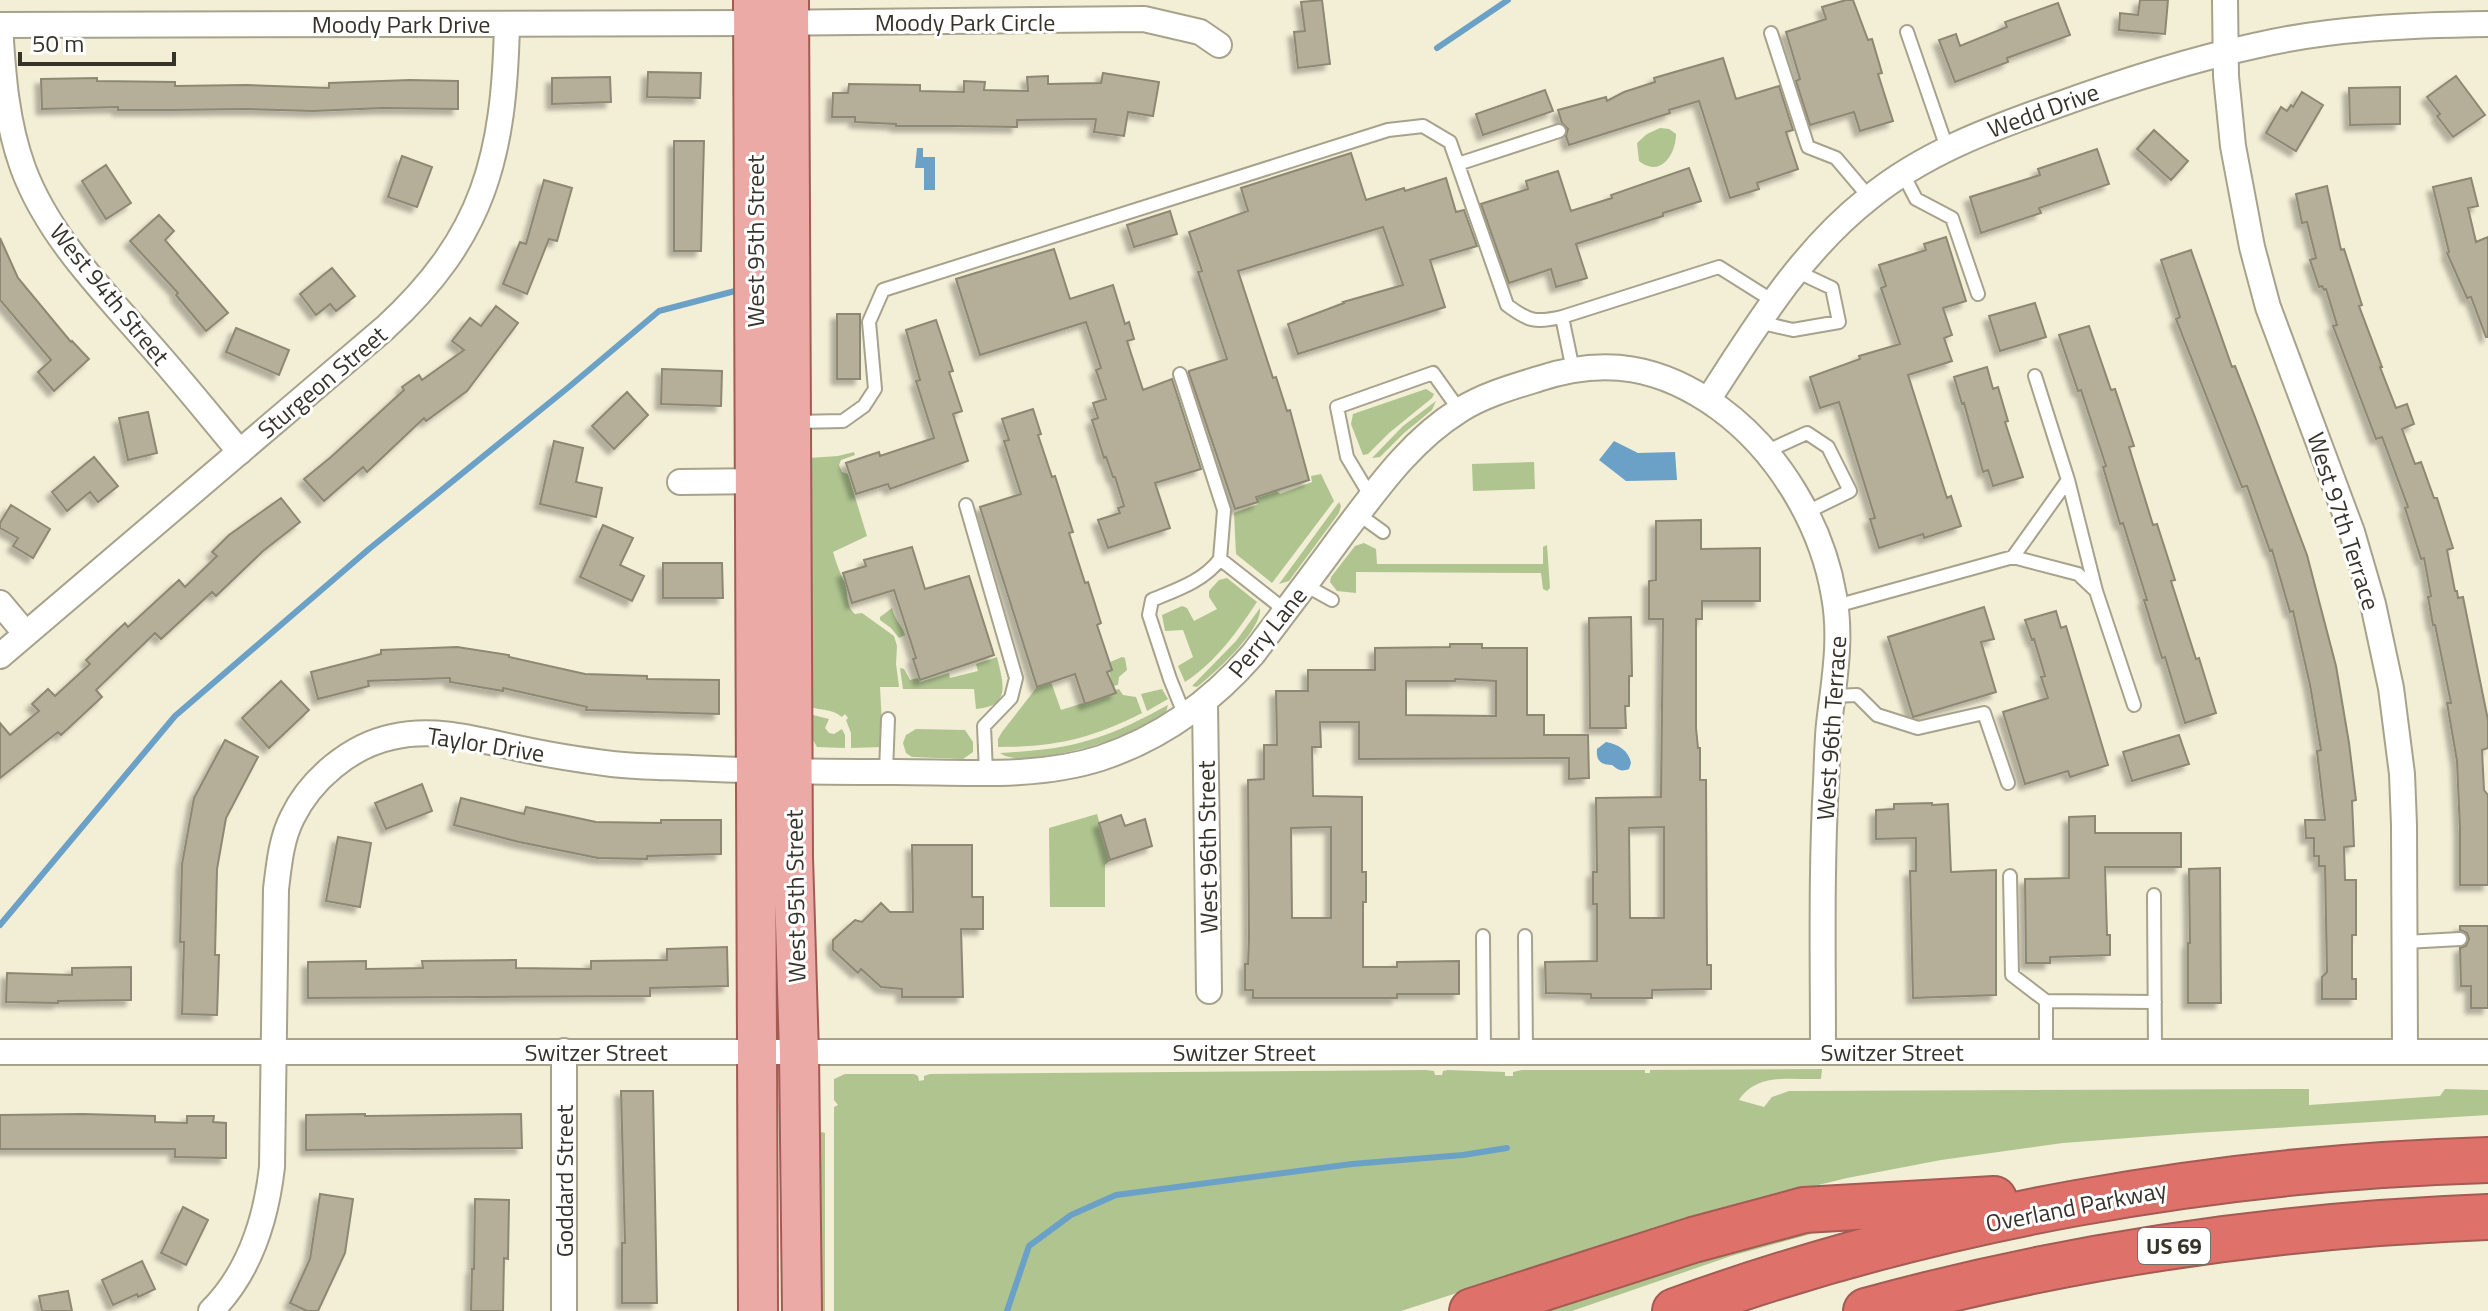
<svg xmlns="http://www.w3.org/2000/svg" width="2488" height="1311" viewBox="0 0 2488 1311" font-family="'Titillium Web',sans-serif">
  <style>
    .green { fill: #afc48f }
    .water { fill: #6ba1c7 }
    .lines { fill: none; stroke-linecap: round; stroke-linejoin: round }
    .stream { stroke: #6ba1c7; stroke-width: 6 }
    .building { fill: #b5af99; stroke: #8d8873; stroke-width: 2; fill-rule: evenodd; filter: url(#shadow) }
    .lane-casing { stroke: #a7a28c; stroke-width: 16 }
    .street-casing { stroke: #a7a28c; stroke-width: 28 }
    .primary-casing { stroke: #a35b54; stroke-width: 42 }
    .highway-casing { stroke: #a35b54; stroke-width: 48 }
    .lane { stroke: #fff; stroke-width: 12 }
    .street { stroke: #fff; stroke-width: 24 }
    .primary { stroke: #ebaaa6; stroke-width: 38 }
    .highway { stroke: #de716a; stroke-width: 44 }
    .labels { text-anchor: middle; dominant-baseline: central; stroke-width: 6; stroke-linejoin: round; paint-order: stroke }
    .shield { fill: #fff; stroke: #72706a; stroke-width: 2 }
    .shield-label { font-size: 22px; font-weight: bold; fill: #35332a }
    .street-label { font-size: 24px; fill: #35332a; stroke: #fff }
  </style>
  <defs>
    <filter id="shadow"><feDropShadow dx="-5.5" dy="5.5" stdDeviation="2" flood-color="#0004"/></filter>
  </defs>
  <rect width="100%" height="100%" fill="#f3eed6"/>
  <path class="green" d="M1660,128L1669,129L1676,134C1676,155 1660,178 1639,161L1637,143L1647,134Z
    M1426,389L1434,394L1432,398L1389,433L1368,454L1363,455L1351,424L1353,414Z
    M1436,401L1432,410L1404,433L1380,457L1372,458L1403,426Z
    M854,452L855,455L841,460L839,465L842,472L848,474L867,536L833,552C836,563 840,573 845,583C849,595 845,605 855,614L862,613L894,636L897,646L896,664L899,687H880L883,744L882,747L851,748V733L846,720L848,718L845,714L842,717C831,708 822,711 811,707L809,458L838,456Z
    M1534,462L1535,489L1473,491L1472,464Z
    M1321,474L1334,501L1272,583L1236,554L1234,513L1258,504L1257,498L1277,491L1280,494L1312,482L1311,476Z
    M1339,502L1341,506L1339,513L1289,581L1279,584Z
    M1364,543L1376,549L1377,564H1543V547L1547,545L1550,588L1547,591L1543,589L1541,573L1356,572V593L1337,591L1330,582L1331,577L1355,546Z
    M1227,578L1257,602C1237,632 1216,662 1185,682L1178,666L1193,657L1183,630L1165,631L1162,615L1182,606L1187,608L1194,621L1217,609L1209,597V591L1219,580Z
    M892,608C894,619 902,625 905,635L899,638L891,628L880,620V617Z
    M1260,608C1262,630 1215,673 1197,687L1192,686L1236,641Z
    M997,657C1003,683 1012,706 976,709L974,689H903L900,668L904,669L910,680L918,678L920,682L949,673L950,678L978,671L976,664Z
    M1122,657L1125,658L1127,670L1119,677L1118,685L1113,686L1109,671L1112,670L1110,662Z
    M1051,682L1061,710L1115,693V690L1119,689L1123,695L1136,697L1142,713C1091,739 1054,747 998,747V739L1002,732L1037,687Z
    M1162,689L1168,699L1147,711L1141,694Z
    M1168,705L1166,712C1126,738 1082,752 1036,757C1024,758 1009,760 1000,753C1031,751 1063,749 1093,739C1119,731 1144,718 1168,705Z
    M813,715L829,719L825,728L829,733L834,734L842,729L845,735V748L817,747L812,738Z
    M916,729L965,730L973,742V752L963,759L912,757L906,753L903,743L906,735Z
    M1097,814L1110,860L1105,865V907H1050L1049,828Z
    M1822,1069L1821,1079C1792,1080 1757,1072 1739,1100L1764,1107L1772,1097L1789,1091L2309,1089V1105L2440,1096L2445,1089L2488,1090V1115L2194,1133L2063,1143L1941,1160L1847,1178L1765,1198L1625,1239L1401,1311H834V1107L838,1105L834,1100V1079L845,1074H914L918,1076L919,1081L924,1080V1076L930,1074L1426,1070L1434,1071L1435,1075H1442L1443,1071L1448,1070L1505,1072V1076H1513V1072L1522,1070H1645V1073H1650V1070Z
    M821,1132L825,1133V1311H821Z
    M1809,1224L1811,1234L1731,1256L1572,1311H1526Z"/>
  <path class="water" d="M917,148H923V157H935V190H924V168H915Z
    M1614,441L1638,453L1675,452L1677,480L1626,481L1599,460Z
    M1606,742C1618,744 1629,751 1631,763L1629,769C1621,772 1618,770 1612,765C1600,765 1596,760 1597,749Z"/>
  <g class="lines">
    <path class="stream" d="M1437,48L1508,0
      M0,925L175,716L369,549L570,386L659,311L735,291
      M1007,1311L1029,1246L1071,1215L1116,1195L1352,1164L1463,1155L1507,1148"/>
  </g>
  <path class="building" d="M1322,0L1330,64L1298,68L1294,32L1305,31L1301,2Z
    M1846,0H1853L1868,40L1872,39L1882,73L1878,74L1893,121L1860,131L1854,112L1810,125L1796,81L1800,79L1786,32L1826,19L1822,7Z
    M2140,0H2168L2165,34L2119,30L2120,13L2138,15Z
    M2058,3L2070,35L2007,58L2008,62L1955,82L1939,40L1956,34L1960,46L2007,27L2005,22Z
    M1723,58L1736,99L1779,86L1793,130L1786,132L1798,169L1757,183L1759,189L1730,198L1699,101L1669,110L1670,113L1569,145L1566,136L1568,129L1562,123L1558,110L1606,97L1607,101L1624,92L1655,82L1654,78Z
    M648,72L701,73L700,98L647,97Z
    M1103,73L1159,82L1153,116L1128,112L1124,136L1094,132L1096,119L1017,120V127L952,126H896V124L855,122V117H832L833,93H848L849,84L920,85V91L964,92V81L985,82L984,90L1028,91L1027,77L1048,76V84L1101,83Z
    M2456,76L2485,115L2453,137L2437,116L2440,114L2427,97Z
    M610,77L611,102L552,104V78Z
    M97,78V81L175,82V86L246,85L329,88V83L410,80L458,81V109L383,108L313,111L247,109L172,110H118V107L42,109L41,79Z
    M2400,87V124L2350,125L2349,88Z
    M1545,90L1553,111L1483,135L1476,114Z
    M2302,92L2323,105L2296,151L2266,133L2281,107L2287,111L2291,105L2293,107Z
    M2154,130L2188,161L2171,180L2137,149Z
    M674,141H704L701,251H674Z
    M2097,149L2109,184L2039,208L2041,213L1981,233L1970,197L2040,175L2038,169Z
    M1351,153L1366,200L1404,188L1405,191L1446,178L1456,212L1464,210L1477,246L1430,260L1445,307L1298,354L1288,324L1344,303L1343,302L1403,285L1383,227L1238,271L1273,378L1276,377L1287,411L1290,410L1309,480L1256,497L1258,502L1235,509L1189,373V371L1227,359L1198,272L1202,271L1189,232L1248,211L1241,188Z
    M402,156L432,167L417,207L388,197Z
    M106,165L131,203L106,219L82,181Z
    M1689,168L1701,201L1663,213V216L1576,244L1587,278L1556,287L1551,269L1509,283L1481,204L1528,189L1526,181L1558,171L1571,211L1612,198L1611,195Z
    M2471,178L2478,206L2468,208L2476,242L2488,237V337H2486L2471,297L2467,298L2447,253L2449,252L2433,187Z
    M544,180L572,188L557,241L549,239L527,294L503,284L520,242L526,244Z
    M2327,186L2341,250L2344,249L2362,305L2359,306L2382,367H2380L2396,408L2407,404L2414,424L2402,429L2415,464L2421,462L2434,498H2437L2453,548L2447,550L2455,591H2457L2458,598L2463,597L2488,720V748L2482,750L2484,790L2488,795V885H2460V830L2457,761L2447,703H2451L2435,625H2433L2428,597L2431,596L2424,558L2421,559L2405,508L2408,507L2382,437L2376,439L2333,326L2337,325L2326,289L2324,290L2322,286L2319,287L2310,260L2316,258L2307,222L2302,223L2296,194Z
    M1170,211L1177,234L1134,247L1127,225Z
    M159,215L174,231L165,240L228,313L206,331L176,295L178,293L130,241Z
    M1946,237L1966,301L1943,308L1952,335L1944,338L1952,361L1908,375L1947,498L1951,496L1961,526L1924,538L1923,534L1879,548L1870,519L1875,518L1839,402L1820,408L1810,377L1860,359L1859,356L1900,344L1881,288L1886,286L1879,265L1926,250L1924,244Z
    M0,238L18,278L71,342L72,341L89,359L54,391L38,372L51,360L0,300Z
    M1054,249L1070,299L1113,285L1125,324L1129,322L1134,339L1127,341L1143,390L1172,379L1201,469L1155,483L1170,528L1108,548L1098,520L1120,513L1118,508L1124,506L1115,477H1113L1106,457L1104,458L1092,420L1098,418L1093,403L1106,399L1096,370L1101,368L1086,322L980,355L956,279Z
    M2191,250L2232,367L2235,366L2255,417L2307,555L2336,666L2349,743L2356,800L2352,801L2354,846L2344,847L2345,880H2356V935H2352V979H2356V999H2322V977L2327,972L2325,866H2319V856H2314V838H2306L2305,820H2325L2317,751L2321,750L2310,685L2293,611L2290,612L2272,550L2270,551L2247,486L2242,487L2176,319L2180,317L2161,260Z
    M332,268L355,296L336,311L330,304L316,315L300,294Z
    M2035,303L2046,337L2000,351L1989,316Z
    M496,306L518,323L467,391L426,421L424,418L367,472L363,467L324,501L304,479L331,457L404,390L402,387L419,375L422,380L464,350L452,341L470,318L481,326Z
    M837,314H860V379H837Z
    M936,320L953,371L949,372L962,411L953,414L968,461L890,489L888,484L856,494L846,463L879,452L880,456L934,438L916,381L920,380L906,330Z
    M2089,326L2111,390L2115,389L2134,446L2129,447L2153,525L2157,524L2175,580L2171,581L2196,659L2199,658L2216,713L2185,723L2165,657L2162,658L2144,600H2147L2123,523L2120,524L2103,467L2106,466L2081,390L2078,391L2059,335Z
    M236,328L289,350L279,375L226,352Z
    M1987,367L1993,389L1998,387L2008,421L2005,422L2023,477L1993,486L1988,470L1983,472L1964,403L1962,404L1954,377Z
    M662,369L722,371L721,406L661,404Z
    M627,392L648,415L614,449L592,426Z
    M1033,409L1041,434L1038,435L1052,477L1055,476L1073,532L1069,533L1085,583L1088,582L1101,623L1097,625L1112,670L1107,672L1116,693L1085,704L1075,674L1037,687L980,507L1021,494L1004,441L1009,440L1002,419Z
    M148,412L157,453L128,460L119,418Z
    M554,441L583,448L576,482L602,488L596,517L540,504Z
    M94,457L118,486L98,502L90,492L67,511L52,492Z
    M281,498L300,522L263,551L216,596L212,592L161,639L155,633L96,690L102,697L61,735L58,732L0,778V723L10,735L39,711L32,704L48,689L55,696L90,664L86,660L125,623L128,627L179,580L185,587L217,556L212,552L229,535Z
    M11,505L50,529L33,558L13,546L18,538L0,528V523Z
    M1701,520V549L1760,548V601H1702V619H1696V728L1698,748H1700V780H1706L1707,965H1711V989L1652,990V998H1591V994L1546,993L1545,962L1597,961V904H1593V872H1597L1596,798L1661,797L1663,619H1649V581L1656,580V521ZM1664,827V918H1630L1629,828Z
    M603,525L633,538L620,565L644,576L632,601L580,577Z
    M912,547L925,589L969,576L994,655L920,680L913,659L916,658L894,590L852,603L843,573L866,566L864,560Z
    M663,563H722L723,598H663Z
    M1984,607L1994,639L1981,642L1996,692L1913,717L1888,637Z
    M2056,611L2061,628L2066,626L2108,765L2070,777L2068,771L2025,784L2003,712L2048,698L2041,677L2045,676L2034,639L2032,640L2025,620Z
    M1631,617L1632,676H1629V706H1625L1626,728H1590L1589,618Z
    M1450,644H1482V648H1527V715H1544V735H1588L1589,778L1569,779V758L1359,759V722H1320L1321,747H1312L1313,796L1362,797V872H1366V902H1363V967H1397V962L1459,961V994H1397V998H1253V990H1245V964H1248L1249,939L1248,780L1264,779V745H1277L1276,691H1308V670H1375V648L1450,647ZM1455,679L1496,681V716L1406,715V681H1455ZM1331,827V918H1292L1291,828Z
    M457,647L509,655V657L585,674L647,676V679L719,680V714L586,710L587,707L503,688V691L450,682V678L368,681L369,686L318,699L311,672L381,654V650Z
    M281,681L309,710L269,748L242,718Z
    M2179,735L2189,764L2132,781L2123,752Z
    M225,740L258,757L226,818L217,869L215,955H219L217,1015L182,1014L184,942H180L182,864L194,798Z
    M422,784L432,811L386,829L375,803Z
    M461,798L524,814L526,807L596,822L661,823V820H721V854L647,856V859L598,858L519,842L454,825Z
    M1932,803V805L1948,804L1951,872L1996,870V995L1913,998L1910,871H1916V838L1876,839V810L1894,809V804Z
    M1121,815L1125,826L1145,819L1152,846L1110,860L1099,823Z
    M2095,816V833H2181V867H2105L2107,935H2110V955L2050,957V963H2026L2025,879L2069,878V817Z
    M338,837L371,843L360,907L326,901Z
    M912,845H972V897H983V929H961L963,997H902V989L881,987L861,969L858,973L833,950V940L855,920L862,922L881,903L890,912H913Z
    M2220,868L2221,1003H2188V943H2190L2189,869Z
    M2460,926H2488V1008H2471V986H2461L2460,948L2466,946L2469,939L2467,933L2460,930Z
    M727,947L728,986L650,988V996L308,998V962L366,961V969L423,968L422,961L516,960V968L591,969V961L667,960V949Z
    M131,967V1000L58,1001V1003L6,1002L7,973L72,975V968Z
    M621,1091H653L657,1303H622V1243H625Z
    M83,1114L155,1116V1122L187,1123V1116H214L213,1122L226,1123V1158L175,1157V1149H0V1115Z
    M365,1114V1116L521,1114L522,1148L306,1150V1115Z
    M320,1194L353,1199L345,1253L318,1311H307L290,1303L310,1259Z
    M475,1199L509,1200L508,1259L504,1258L503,1311H471L472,1269H474Z
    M183,1207L208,1220L186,1265L161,1253Z
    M142,1261L155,1289L138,1297L137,1294L113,1305L102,1280Z
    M68,1291L72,1311H42L39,1296Z"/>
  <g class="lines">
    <g class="lane-casing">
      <path id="lane" d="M1907,32L1947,148
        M1771,33L1808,147L1836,158L1869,197
        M1458,164L1559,131
        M1903,174L1916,199L1952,218L1978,294
        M1562,317L1573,370
        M1758,322L1793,330L1839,322L1832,288L1796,271
        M1180,374L1224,510L1220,559
        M2035,376L2068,480
        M794,422L843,421L864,406L875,389L869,322L883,290L1388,130L1423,126L1450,142L1507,305C1528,321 1535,323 1562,317L1719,267L1773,301
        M1765,452L1807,433L1828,447L1850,491L1805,513
        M1371,497L1347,457L1337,407L1433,373L1460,411
        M966,505L1016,678L1011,698L984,726L986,772
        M1358,514L1383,532
        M2013,557L2068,480L2096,591
        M1305,585L1332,600
        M1836,606L2013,557L2078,574L2096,591L2134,705
        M1833,696L1857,695L1877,715L1918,728L1984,713L2008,783
        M1185,716L1170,679L1149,615L1152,600C1176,590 1204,581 1220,559L1286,611
        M886,772L888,719
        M2010,876L2012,975L2046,1001V1052
        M2154,895L2155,1052
        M1483,936L1484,1052
        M1525,936L1526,1052
        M2405,942L2460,939
        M2046,1001L2155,1002"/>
    </g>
    <g class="street-casing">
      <path id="street" d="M2225,0L2226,76L2233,146L2252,247L2268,307L2352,532L2373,604L2391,688L2402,774L2404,825L2405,1052
        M1708,400C1755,328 1800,252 1869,198C1923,154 1987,130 2052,107C2118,83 2185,61 2254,46C2330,28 2410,25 2488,24
        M240,452C210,416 181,380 150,345C103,291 48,236 23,168C6,121 3,74 0,25L754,23L1144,19L1200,32L1219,45
        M680,482L769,481
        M0,603L26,634
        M0,656L385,328C485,236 504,156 507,24
        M1205,703L1209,991
        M564,1051V1311
        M0,1052H2488
        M211,1311C249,1273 266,1220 272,1167L276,889C279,865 281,840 292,818C310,780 350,746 392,737C435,727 475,739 517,748C548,755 581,760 612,764C638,767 665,767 691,768C759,771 828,772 896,772C963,772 1036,779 1101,758C1161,738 1212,701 1253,654C1283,614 1313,575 1342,535C1377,489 1410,441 1460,410C1484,395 1512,387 1538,379C1606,356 1662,367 1719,408C1778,451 1822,524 1834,596C1842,639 1834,681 1829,724C1827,743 1827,762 1826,782C1821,871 1823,962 1823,1052"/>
    </g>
    <g class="primary-casing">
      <path id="primary" d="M753,0L758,1311
        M789,0L793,857L799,1053L802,1311"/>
    </g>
    <g class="highway-casing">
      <path id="highway" d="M1472,1311L1693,1240L1804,1210L1994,1199
        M1675,1311C1934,1217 2213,1168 2488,1160
        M1866,1311C2068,1255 2278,1225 2488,1217"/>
    </g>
    <use href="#lane" class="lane"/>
    <use href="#street" class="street"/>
    <use href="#primary" class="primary"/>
    <use href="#highway" class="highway"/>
  </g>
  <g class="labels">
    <rect class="shield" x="2138" y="1228" width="72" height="36" rx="6"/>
    <g class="shield-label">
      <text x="2174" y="1246">US 69</text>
    </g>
    <g class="street-label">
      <text x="965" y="22">Moody Park Circle</text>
      <text x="401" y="24">Moody Park Drive</text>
      <text transform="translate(2043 110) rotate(-20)">Wedd Drive</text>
      <text transform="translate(755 241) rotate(-90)">West 95th Street</text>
      <text transform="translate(110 294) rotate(51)">West 94th Street</text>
      <text transform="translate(322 382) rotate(-40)">Sturgeon Street</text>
      <text transform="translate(2344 521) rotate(72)">West 97th Terrace</text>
      <text transform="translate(1267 632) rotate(-51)">Perry Lane</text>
      <text transform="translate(1831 728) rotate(-86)">West 96th Terrace</text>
      <text transform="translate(486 744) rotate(9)">Taylor Drive</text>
      <text transform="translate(1207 847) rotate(-91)">West 96th Street</text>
      <text transform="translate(795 896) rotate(-91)">West 95th Street</text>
      <text x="596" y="1052">Switzer Street</text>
      <text x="1244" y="1052">Switzer Street</text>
      <text x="1892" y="1052">Switzer Street</text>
      <text transform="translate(564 1181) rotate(-90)">Goddard Street</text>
      <text transform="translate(2076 1206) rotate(-11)">Overland Parkway</text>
    </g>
  </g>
  <path d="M20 52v12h154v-12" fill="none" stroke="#35332a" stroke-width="4"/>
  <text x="32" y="52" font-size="24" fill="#35332a" stroke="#ffffff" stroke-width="6" paint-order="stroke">50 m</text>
</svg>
